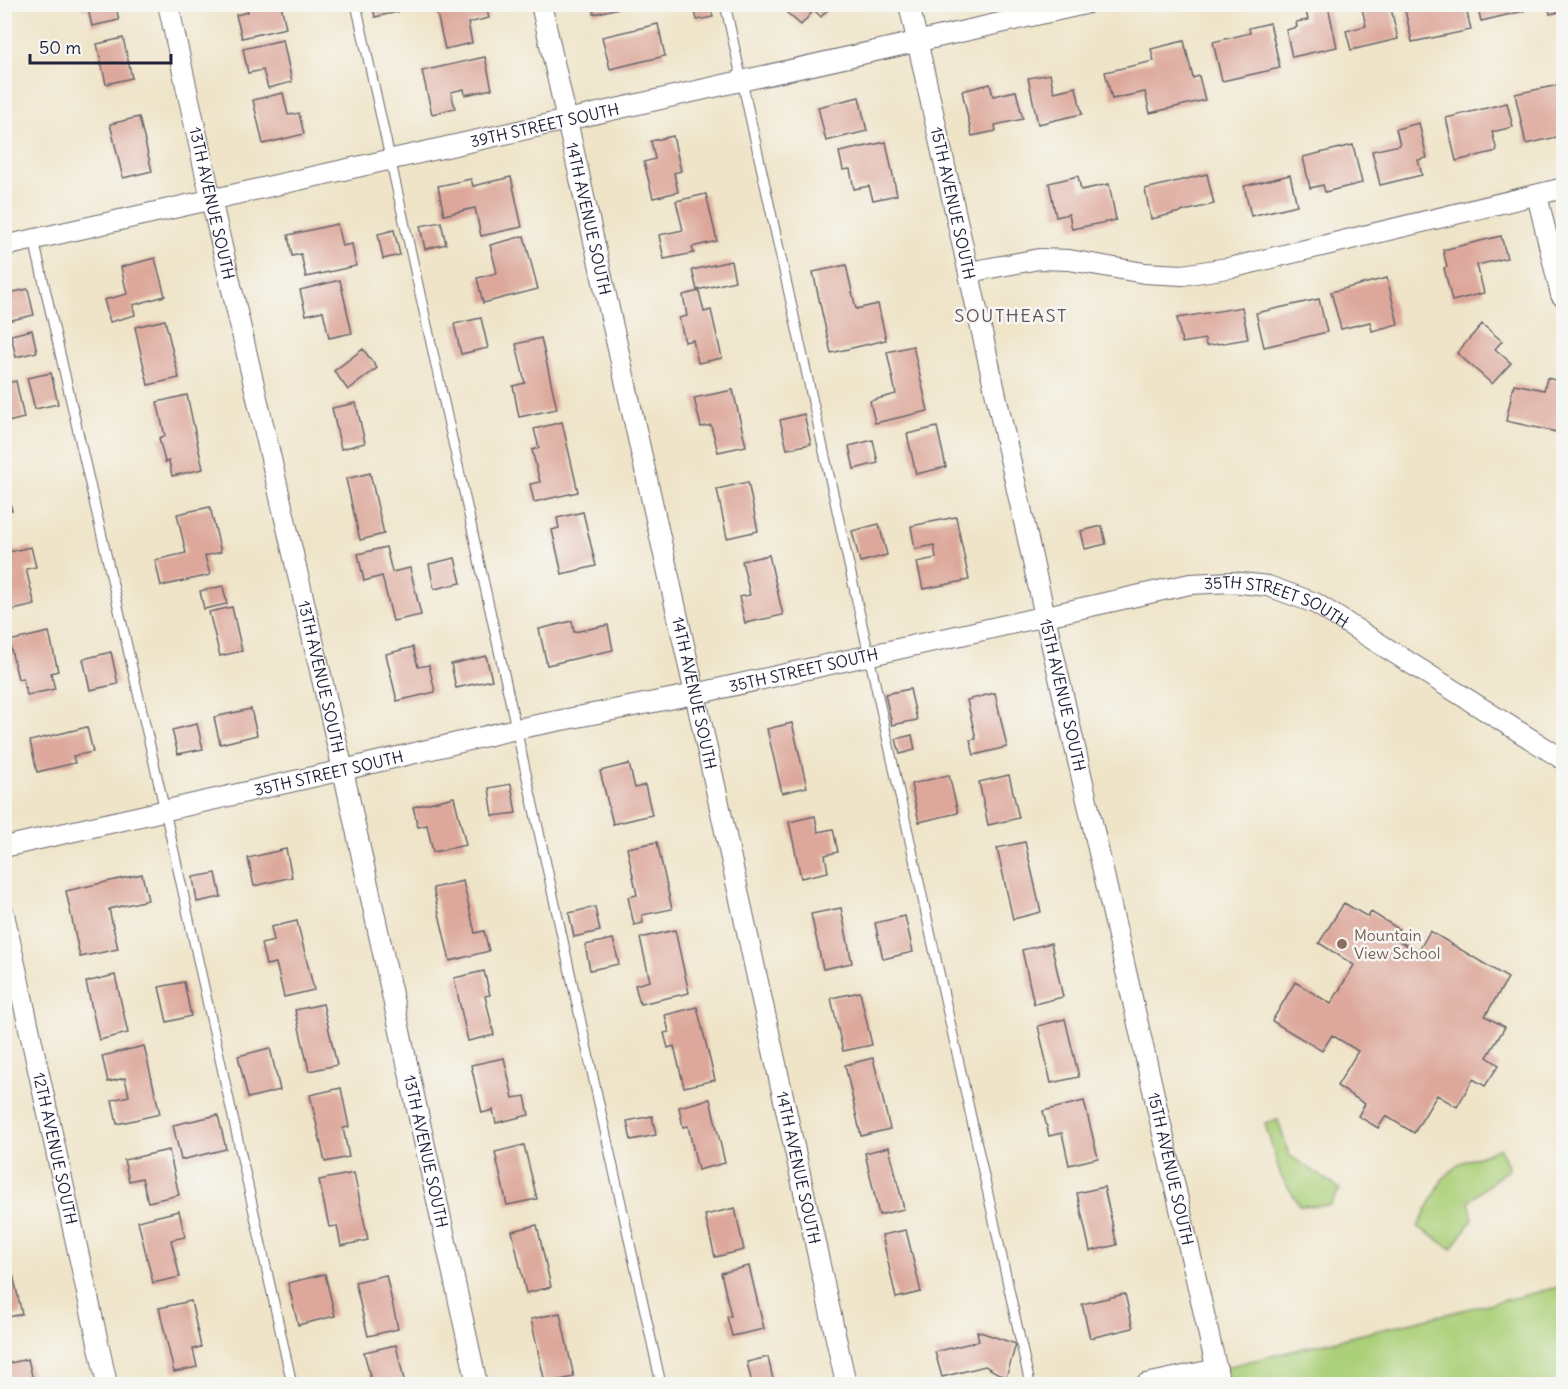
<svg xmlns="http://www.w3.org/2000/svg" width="1568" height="1389" viewBox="0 0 1568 1389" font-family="Delius,sans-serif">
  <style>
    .green { fill: #acd079; stroke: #67795a; stroke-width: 1.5 }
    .building { fill: #dda89b }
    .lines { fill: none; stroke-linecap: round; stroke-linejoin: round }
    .service-casing { stroke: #6a666c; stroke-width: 11 }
    .minor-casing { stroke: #6a666c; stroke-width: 22 }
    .service { stroke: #fff; stroke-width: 9 }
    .minor { stroke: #fff; stroke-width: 20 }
    .education-dot { fill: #8d6e63; stroke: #f6f6f2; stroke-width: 2 }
    .labels { text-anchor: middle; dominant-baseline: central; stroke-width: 5; stroke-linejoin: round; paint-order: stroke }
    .street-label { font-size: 16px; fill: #22223b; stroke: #f6f6f2 }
    .education-label { font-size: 16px; fill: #785e54; stroke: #f6f6f2; text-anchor: start }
    .neighbourhood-label { font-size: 18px; letter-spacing: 1.5px; fill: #63515d; stroke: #f6f6f2 }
  </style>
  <rect width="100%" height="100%" fill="#f6f6f2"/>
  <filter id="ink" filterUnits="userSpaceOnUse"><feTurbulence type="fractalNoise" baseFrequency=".0167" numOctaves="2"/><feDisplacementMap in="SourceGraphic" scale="12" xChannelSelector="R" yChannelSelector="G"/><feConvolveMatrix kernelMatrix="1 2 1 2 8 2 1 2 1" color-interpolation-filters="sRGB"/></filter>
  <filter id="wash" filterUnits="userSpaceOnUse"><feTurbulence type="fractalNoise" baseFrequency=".008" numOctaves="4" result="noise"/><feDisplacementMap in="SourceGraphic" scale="24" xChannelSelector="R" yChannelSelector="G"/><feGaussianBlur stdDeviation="1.35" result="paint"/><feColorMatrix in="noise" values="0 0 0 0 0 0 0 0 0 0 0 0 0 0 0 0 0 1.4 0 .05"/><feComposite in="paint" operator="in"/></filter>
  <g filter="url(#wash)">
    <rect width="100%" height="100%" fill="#efe4c8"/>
    <path class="green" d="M1278,1120L1289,1155L1340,1189L1330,1205L1300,1206L1281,1176L1265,1124Z
      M1500,1148L1509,1168L1469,1201L1473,1218L1452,1249L1418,1227L1442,1180L1458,1164Z
      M1563,1286V1384H1221L1217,1369Z"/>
    <g id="blocks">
      <path class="building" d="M81,4H115L119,20L92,26L88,9L82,10Z
        M246,4H281L286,28L242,38L236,15L248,12Z
        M372,4H396L398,12L375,17Z
        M439,4H485L489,18L468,23L472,43L445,49L435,5Z
        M592,4H630L631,5L594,14Z
        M693,4H710L713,17L697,20Z
        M1361,4H1390L1398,39L1351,50L1346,31L1366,26Z
        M1432,4H1465L1471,30L1412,42L1405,10Z
        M1477,4H1522L1524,11L1481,21Z
        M1548,4H1564V11L1550,14Z
        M791,5H832L821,17L814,10L801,25L785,11Z
        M1328,6L1337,47L1292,57L1286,30L1297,27L1296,22L1308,20L1306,11Z
        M1270,23L1280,68L1222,81L1213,42L1250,33L1249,28Z
        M658,24L665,56L610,69L602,37Z
        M123,38L132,78L106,84L97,44Z
        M283,40L292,82L268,88L263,70L248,73L243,49Z
        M1184,41L1193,78L1199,76L1205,100L1150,113L1145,92L1112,99L1105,72L1154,61L1151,49Z
        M485,57L492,89L465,95L464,89L451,92L455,108L432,114L422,71Z
        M1050,74L1054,92L1076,87L1082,114L1038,124L1028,78Z
        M990,84L993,96L1016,91L1023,119L995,125L996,131L972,136L962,91Z
        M1564,84V124L1558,126L1561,136L1526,144L1515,94Z
        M283,93L288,115L299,113L304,134L263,144L253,100Z
        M859,97L867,131L826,141L818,107Z
        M1507,103L1513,127L1492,132L1497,151L1456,161L1446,118Z
        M139,117L152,171L123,178L110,124Z
        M1419,123L1427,158L1418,160L1422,175L1380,185L1372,151L1400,145L1396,129Z
        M673,136L681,171L674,173L678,192L653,198L644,162L655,159L651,141Z
        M886,142L897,195L873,200L869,186L854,189L850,169L843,170L839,152Z
        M1353,145L1362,183L1325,192L1323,185L1310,188L1303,157Z
        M1207,174L1214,204L1151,219L1145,189Z
        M1290,175L1297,205L1251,216L1244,186Z
        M1078,176L1081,190L1109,184L1116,220L1072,229L1069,214L1056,217L1049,183Z
        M511,177L522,227L481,236L475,208L444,215L438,186L471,179L473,186Z
        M706,194L717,241L692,247L694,253L664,259L659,235L683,230L676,201Z
        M441,222L446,244L425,249L420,226Z
        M337,224L342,246L352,244L356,266L306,277L301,254L292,256L288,235Z
        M394,230L400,255L383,259L378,234Z
        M524,236L538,289L483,303L477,278L497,273L490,245Z
        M1501,236L1507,258L1477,265L1484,293L1452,301L1444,268L1447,267L1443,250Z
        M155,258L165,296L133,305L135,315L110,322L104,300L127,294L121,267Z
        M731,261L735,281L697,290L692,270Z
        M846,265L856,309L878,304L886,340L831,353L813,272Z
        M1387,278L1398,324L1372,331L1370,322L1341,329L1331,292Z
        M340,280L352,333L329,338L323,311L306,315L300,290Z
        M28,289L34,315L7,321L4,312V294Z
        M699,291L704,312L711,310L722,358L698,363L693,340L685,342L679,318L687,316L683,295Z
        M1319,299L1327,332L1264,347L1256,313Z
        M1242,307L1248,339L1206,346L1205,339L1182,343L1177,318Z
        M481,318L488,348L461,354L454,324Z
        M165,320L179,378L148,385L135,327Z
        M1482,324L1502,341L1495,349L1511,363L1492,384L1457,353Z
        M32,330L37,352L16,357L11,335Z
        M541,338L557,409L519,417L513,386L525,383L516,344Z
        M913,346L928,411L875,423L870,401L896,394L887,352Z
        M363,349L377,368L348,390L334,371Z
        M51,373L58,404L35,409L27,378Z
        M1547,378L1564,382V424L1561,433L1506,421L1514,384L1544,390Z
        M16,381L24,418L4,423V384Z
        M733,390L746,446L718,452L711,425L701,427L694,398Z
        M187,395L203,469L172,476L169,461L165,462L159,438L165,436L157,402Z
        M356,403L365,443L341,449L332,408Z
        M804,414L811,444L787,449L780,420Z
        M562,422L578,492L534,502L530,484L540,482L532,450L539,448L534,429Z
        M937,427L946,467L916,474L907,434Z
        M873,440L878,463L854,469L849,446Z
        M370,473L384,534L360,540L346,479Z
        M4,481L12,510L4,511Z
        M748,482L758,531L727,538L717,489Z
        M210,507L221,552L205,556L210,575L161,586L155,560L186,553L177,514Z
        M583,512L596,566L562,574L552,530L559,528L557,518Z
        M956,517L969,580L923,589L917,562L936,558L934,545L915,549L911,526Z
        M879,524L887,555L860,562L852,531Z
        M1102,526L1106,544L1085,549L1081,531Z
        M31,547L36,567L26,569L35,605L4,612V553Z
        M386,547L392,572L410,568L421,615L393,621L382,576L364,581L358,554Z
        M769,555L783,615L745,623L739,597L750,595L742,561Z
        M455,558L461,583L434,589L429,564Z
        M223,586L227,604L204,609L200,591Z
        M232,607L242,651L220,656L209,612Z
        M572,621L574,632L608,625L613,650L547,665L539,629Z
        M49,632L58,671L51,673L55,689L27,695L23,678L18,679L9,641Z
        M413,647L418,667L429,665L435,692L397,701L386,654Z
        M111,652L118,684L90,690L83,659Z
        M486,656L492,680L456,688L451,664Z
        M910,689L917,720L892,725L885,694Z
        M995,693L1007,747L974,755L970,740L976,739L967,700Z
        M251,709L257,735L220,744L214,717Z
        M792,723L807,787L782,793L767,729Z
        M197,724L203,749L178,754L172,730Z
        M87,727L93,752L73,756L75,763L37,772L30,741Z
        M912,735L915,750L900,754L896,739Z
        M629,764L635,788L645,785L652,815L613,824L600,771Z
        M949,775L958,813L919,822L911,784Z
        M1009,775L1019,818L988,825L979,782Z
        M511,784L516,813L493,816L489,788Z
        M454,797L466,845L433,852L427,825L418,827L413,807Z
        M815,816L818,832L833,829L838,852L825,855L828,872L801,878L789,822Z
        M657,842L672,909L642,915L643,923L634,925L628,897L637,895L627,848Z
        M1025,842L1041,912L1013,919L997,848Z
        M286,849L292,877L254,886L248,858Z
        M216,873L221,897L197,902L193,877Z
        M142,874L148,900L109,909L118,949L80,957L66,891Z
        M463,881L475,933L484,931L489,951L450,961L433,888Z
        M1344,903L1368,917L1371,912L1399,929L1394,938L1418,952L1430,931L1508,978L1485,1016L1505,1027L1487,1057L1499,1065L1485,1086L1473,1079L1457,1107L1437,1095L1414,1133L1386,1116L1378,1128L1358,1116L1365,1104L1337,1086L1358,1051L1332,1035L1322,1051L1272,1021L1295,982L1331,1004L1354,965L1319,943Z
        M595,907L600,931L574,937L569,913Z
        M841,908L852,963L823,969L811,914Z
        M905,916L913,952L883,959L875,923Z
        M297,921L314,990L284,997L276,963L266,965L261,944L274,941L271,927Z
        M675,930L689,993L640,1004L635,985L650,981L640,938Z
        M613,939L619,964L590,970L585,945Z
        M1051,943L1063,997L1034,1004L1022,950Z
        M484,971L490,995L485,996L494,1035L468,1041L454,978Z
        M115,975L128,1033L99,1040L86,982Z
        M184,982L191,1016L167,1022L159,987Z
        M860,992L872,1045L843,1051L831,998Z
        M323,1004L337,1065L309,1071L295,1010Z
        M697,1007L715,1080L684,1087L674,1046L668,1048L664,1033L669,1032L665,1015Z
        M1065,1019L1079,1077L1051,1083L1038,1026Z
        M144,1046L160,1114L117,1124L112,1100L129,1096L125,1078L108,1082L102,1056Z
        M270,1048L280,1090L248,1098L238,1056Z
        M504,1058L513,1098L525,1096L529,1115L496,1123L493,1110L482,1113L471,1065Z
        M873,1058L890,1129L861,1136L845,1065Z
        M341,1088L349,1127L343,1128L349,1157L325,1162L310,1095Z
        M710,1099L725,1163L698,1170L688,1126L683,1127L679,1107Z
        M1084,1101L1098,1158L1069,1165L1062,1133L1049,1136L1043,1111Z
        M218,1115L226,1149L181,1160L173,1125Z
        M652,1116L656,1135L631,1140L627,1121Z
        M524,1145L537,1199L507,1205L495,1152Z
        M889,1147L904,1209L879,1215L865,1153Z
        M169,1150L179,1195L148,1202L142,1178L129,1181L124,1160Z
        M354,1173L368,1240L341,1246L337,1226L329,1227L319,1180Z
        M1104,1187L1117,1245L1090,1251L1077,1193Z
        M735,1208L744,1250L715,1257L705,1215Z
        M179,1211L185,1237L171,1240L180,1277L153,1283L138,1221Z
        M537,1225L551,1287L526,1293L512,1231Z
        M906,1230L921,1292L896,1298L882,1235Z
        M749,1266L764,1329L732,1336L727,1317L731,1316L721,1273Z
        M325,1274L335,1316L298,1325L288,1283Z
        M13,1275L22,1314L4,1318V1277Z
        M386,1275L398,1329L368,1336L355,1282Z
        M1125,1294L1133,1328L1090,1338L1082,1304Z
        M191,1301L201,1347L193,1349L197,1367L174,1372L159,1308Z
        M560,1313L574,1377L545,1383L531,1319Z
        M977,1331L1016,1344L1006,1378L985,1366L942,1377L935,1352L979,1341Z
        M396,1345L405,1384H372L364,1352Z
        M768,1357L774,1384H752L747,1362Z
        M28,1359L34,1384H11L6,1364Z"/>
    </g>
  </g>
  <g filter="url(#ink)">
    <use href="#blocks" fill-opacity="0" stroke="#6a666c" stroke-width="1.5"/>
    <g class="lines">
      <g class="service-casing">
        <path id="service" d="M356,4L661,1384
          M725,4L1030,1384
          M34,240L165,811L292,1384"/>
      </g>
      <g class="minor-casing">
        <g id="minor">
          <path id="s1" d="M168,4L211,199L343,770L477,1384"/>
          <path id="s2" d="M541,4L695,694L846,1384"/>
          <path id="s3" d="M909,4L1045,616L1220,1384"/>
          <path d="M1537,195L1561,295"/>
          <path id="s4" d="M4,246L1085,4"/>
          <path d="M969,272L1039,259L1069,260L1144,273L1183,275L1234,267L1564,188"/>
          <path id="s5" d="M4,847L343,770L516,729L695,694L1190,584L1232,582L1268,586L1315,603L1564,760"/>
          <path id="s6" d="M4,914L107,1384"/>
          <path d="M1146,1384L1217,1369"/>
        </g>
      </g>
      <use href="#service" class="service"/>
      <use href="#minor" class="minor"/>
    </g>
  </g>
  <circle class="education-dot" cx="1342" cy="944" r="6"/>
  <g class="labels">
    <g class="street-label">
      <text stroke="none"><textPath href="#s4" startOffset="554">39TH STREET SOUTH</textPath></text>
      <text stroke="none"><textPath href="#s1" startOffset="204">13TH AVENUE SOUTH</textPath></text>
      <text stroke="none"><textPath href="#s3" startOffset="204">15TH AVENUE SOUTH</textPath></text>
      <text stroke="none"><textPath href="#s2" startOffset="220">14TH AVENUE SOUTH</textPath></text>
      <text stroke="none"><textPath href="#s5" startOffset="1305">35TH STREET SOUTH</textPath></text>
      <text stroke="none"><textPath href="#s5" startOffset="819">35TH STREET SOUTH</textPath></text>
      <text stroke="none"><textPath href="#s1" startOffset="690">13TH AVENUE SOUTH</textPath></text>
      <text stroke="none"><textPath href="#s2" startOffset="706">14TH AVENUE SOUTH</textPath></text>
      <text stroke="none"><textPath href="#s3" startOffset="708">15TH AVENUE SOUTH</textPath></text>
      <text stroke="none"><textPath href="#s5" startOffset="333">35TH STREET SOUTH</textPath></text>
      <text stroke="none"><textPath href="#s6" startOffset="240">12TH AVENUE SOUTH</textPath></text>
      <text stroke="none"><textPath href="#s1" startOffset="1176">13TH AVENUE SOUTH</textPath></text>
      <text stroke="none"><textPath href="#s2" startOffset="1192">14TH AVENUE SOUTH</textPath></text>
      <text stroke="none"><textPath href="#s3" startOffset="1194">15TH AVENUE SOUTH</textPath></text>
    </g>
    <g class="education-label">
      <text x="1354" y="935">Mountain<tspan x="1354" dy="18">View School</tspan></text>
    </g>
    <g class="neighbourhood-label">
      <text x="1011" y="315">SOUTHEAST</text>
    </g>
  </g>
  <rect width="1568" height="1389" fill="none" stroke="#f6f6f2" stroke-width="24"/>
  <path d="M30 54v9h141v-9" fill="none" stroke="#22223b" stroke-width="3"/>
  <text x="39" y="54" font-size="18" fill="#22223b" stroke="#f6f6f2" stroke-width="4.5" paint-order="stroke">50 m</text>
</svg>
